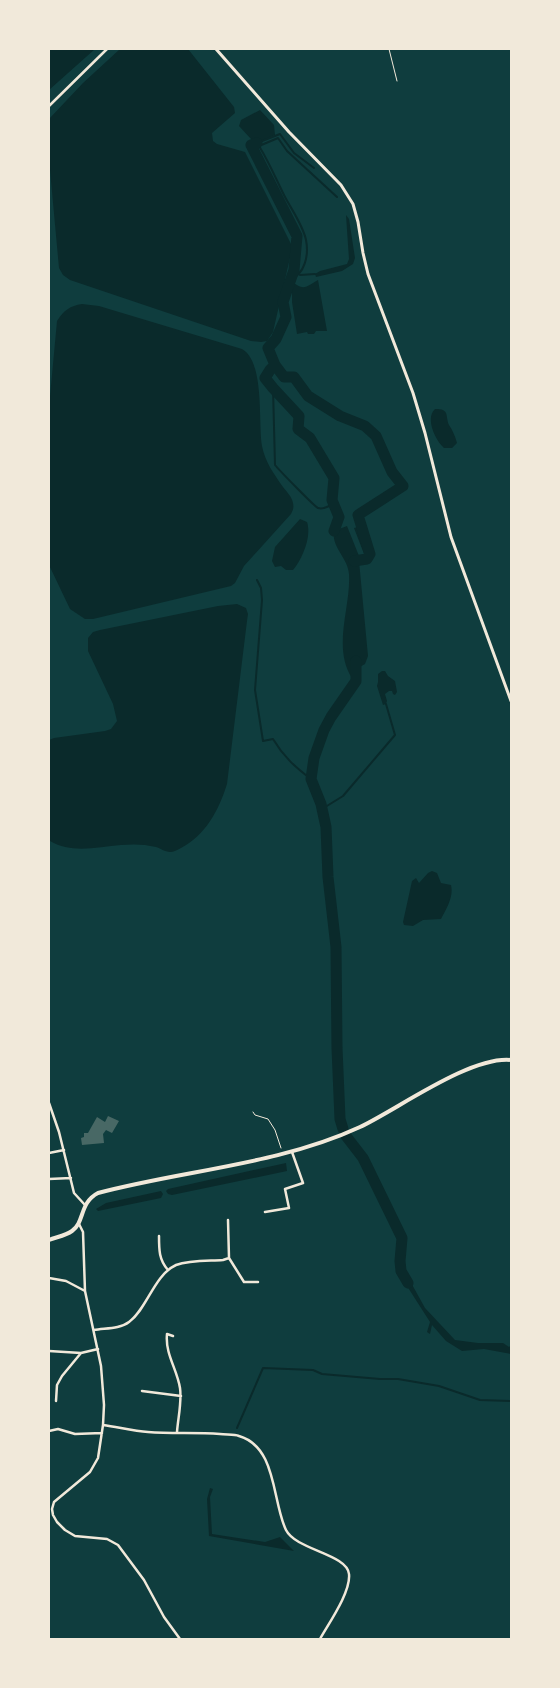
<svg xmlns="http://www.w3.org/2000/svg" width="560" height="1688" viewBox="0 0 560 1688" font-family="'Varela Round',sans-serif">
  <style>
    .water { fill: #0a2a2b }
    .lines { fill: none; stroke-linecap: round; stroke-linejoin: round }
    .stream { stroke: #0a2a2b; stroke-width: 2 }
    .river { stroke: #0a2a2b; stroke-width: 11 }
    .building { fill: #486865 }
    .path { stroke: #f1e9da; stroke-width: 1 }
    .minor { stroke: #f1e9da; stroke-width: 2.5 }
    .tertiary { stroke: #f1e9da; stroke-width: 3 }
    .secondary { stroke: #f1e9da; stroke-width: 4 }
  </style>
  <rect width="100%" height="100%" fill="#0f3d3e"/>
  <path class="water" d="M49,49H95L49,90Z
    M120,49H188L234,107L235,113L212,133L213,141L217,144L245,152L291,244L292,249L273,332L267,341L261,342L251,341L70,280L63,275L59,268L49,159V119L83,83Z
    M260,110L274,125L275,135L257,143L251,139L239,126L241,120Z
    M346,215L349,219L355,258L353,264L342,271L316,277L315,274L320,271L347,264L349,259Z
    M290,280C304,291 304,288 318,280L327,331H316L314,334H308L307,332L297,334L292,302V288H288Z
    M82,304L99,306L242,349C265,362 258,422 262,446C265,462 274,474 283,487C287,492 292,497 293,503C294,508 293,510 291,514L244,566L235,583L231,586L93,619H85L70,609L49,565V407L57,321C64,310 70,306 82,304Z
    M435,409C450,409 445,415 449,425C453,431 455,436 457,443L452,448H444C435,440 425,418 435,409Z
    M300,519L307,522C312,537 302,559 293,570H286L281,566L275,567L272,561L275,547Z
    M347,526L359,556L364,554L354,528L361,526L370,554L367,559L359,561L368,656L365,664C359,667 356,670 356,677L352,678C332,647 351,607 349,574C348,558 331,547 334,531Z
    M237,604L246,608L248,614L247,621L227,784C219,810 205,836 181,848C177,850 174,852 170,852C165,852 160,848 156,847C144,844 133,844 121,845C97,847 72,854 50,841L49,740L54,738L105,731L111,729L117,721L113,704L88,651V638L93,632L100,630L218,606Z
    M382,671H385L388,676L395,681L397,692L395,695L393,694L392,691H389L385,694L387,701L386,704L383,705L377,686L378,682V674Z
    M432,871L437,873L441,883L451,885C454,897 446,909 441,919L423,920L413,926L404,925L403,922L412,881L416,878L419,883L428,873Z
    M286,1163L287,1171L172,1195L168,1194L166,1191L168,1189Z
    M161,1191L163,1194L161,1198L98,1211L96,1209L106,1203Z
    M404,1270L425,1308L455,1340L478,1343H503L509,1347L511,1345V1354L484,1349L462,1351L446,1341L432,1325L430,1334L427,1332L430,1322L398,1272Z
    M210,1488L213,1489L210,1497L212,1534L265,1542L280,1537L294,1551L209,1536L207,1499Z"/>
  <g class="lines">
    <path class="stream" d="M257,143L280,134L294,153L314,168
      M300,275L315,274
      M290,280C305,274 309,255 306,240C303,225 291,209 284,195C276,179 269,162 259,146L278,138L287,151L337,197
      M273,388L275,465C279,470 315,507 318,508C324,510 329,506 333,504
      M257,580L261,588L262,600L255,690L263,741L273,739C283,756 295,767 311,779
      M322,809L343,796L395,735L386,704
      M237,1428L263,1368L313,1370L322,1374L380,1379H398L439,1386L480,1400L511,1401"/>
    <path class="river" d="M257,143L251,145L297,236L294,270L283,302L286,317L276,339L268,348L275,365L270,370L265,378L273,388L299,416L298,429L310,438L334,478L332,500L339,517L334,531
      M275,365L284,377H294L308,396L340,416L365,426L376,436L392,472L403,486L358,515L370,554L367,559L354,561
      M343,1129L340,1119L337,1048L336,947L328,877L326,827L321,804L311,779L314,758L324,730L331,717L356,681V661
      M346,1136L363,1158L402,1238L400,1261L401,1271L408,1283"/>
  </g>
  <path class="building" d="M108,1116L119,1121L112,1133L106,1130L103,1134L104,1143L82,1145L81,1138L84,1137V1133H88L97,1117L105,1122Z"/>
  <g class="lines">
    <path class="path" d="M389,49L397,81
      M49,289V303
      M253,1112L255,1115L268,1119L275,1130L281,1148"/>
    <path class="minor" d="M49,106L107,49
      M49,1103L59,1132L74,1193L85,1205
      M49,1153L64,1150
      M49,1179L71,1178
      M265,1212L289,1208L285,1189L303,1183L292,1152
      M79,1224L83,1232L85,1291L101,1366L104,1405L103,1425L98,1458L90,1472L54,1502L52,1509L53,1515L57,1522L65,1530L75,1536L107,1539L118,1545L144,1580L164,1617L180,1639
      M159,1236C159,1250 159,1260 168,1270
      M229,1258L244,1282H258
      M49,1278L66,1281L85,1291
      M94,1330C105,1328 120,1329 129,1322C147,1309 154,1275 176,1265C190,1260 208,1261 223,1260L229,1258L228,1220
      M173,1336L167,1334C165,1354 177,1369 180,1388C182,1402 178,1418 177,1432
      M49,1351L81,1353L98,1349
      M142,1391L181,1396
      M56,1401L57,1385L62,1376L81,1353
      M103,1425C118,1427 133,1431 148,1432C172,1434 196,1432 220,1434C226,1435 234,1434 239,1436C277,1447 272,1501 286,1530C296,1550 347,1554 349,1574C351,1592 329,1623 320,1639
      M49,1431L58,1429L75,1434L102,1433"/>
    <path class="tertiary" d="M216,49L289,132L341,185L353,204L358,222L363,253L368,274L413,393L425,433L451,537L511,701"/>
    <path class="secondary" d="M49,1240C56,1237 65,1236 72,1231C85,1222 79,1203 98,1193C184,1170 278,1165 360,1127C398,1109 470,1056 511,1060"/>
  </g>
  <rect width="560" height="1688" fill="none" stroke="#f1e9da" stroke-width="100"/>
</svg>
